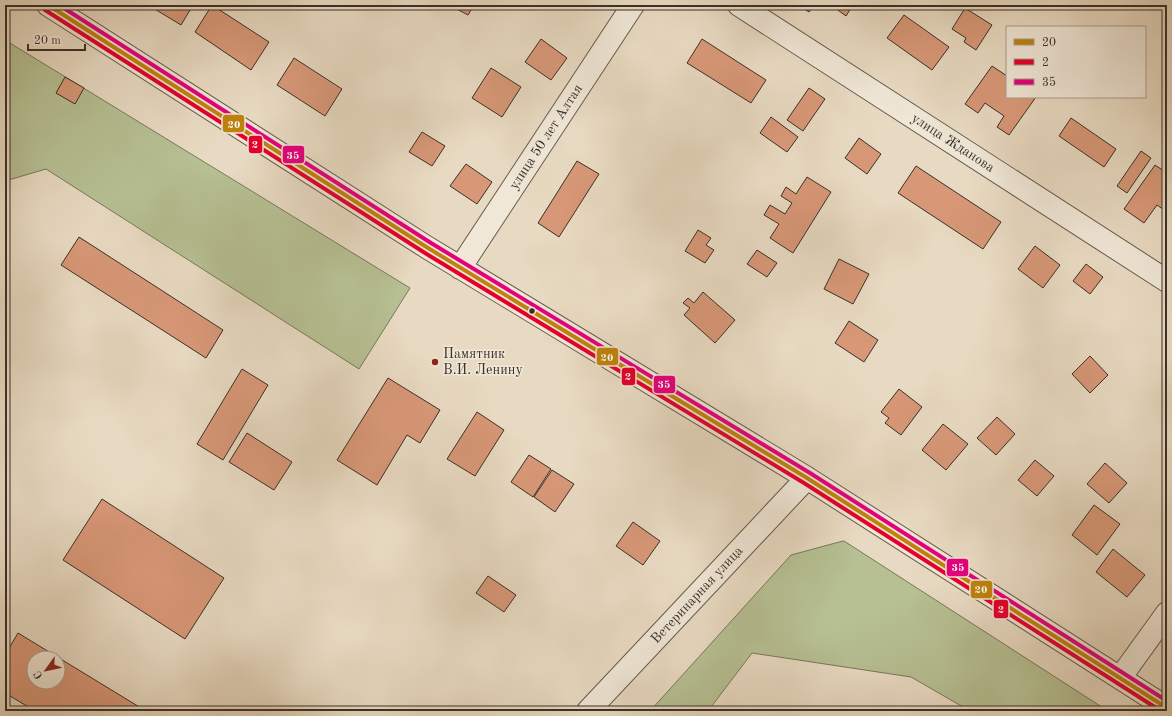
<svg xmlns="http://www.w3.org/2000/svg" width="1172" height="716" viewBox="0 0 1172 716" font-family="'Old Standard TT',serif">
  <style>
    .green { fill: #b6c093; stroke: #78785d }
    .building { fill: #d89878; stroke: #3a3027; fill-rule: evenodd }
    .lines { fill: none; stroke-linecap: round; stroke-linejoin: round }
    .minor-casing { stroke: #665a4e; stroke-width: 24 }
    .minor { stroke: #f0e7d7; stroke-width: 22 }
    .bus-1-casing { stroke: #f0e7d7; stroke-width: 7 }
    .bus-2-casing { stroke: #f0e7d7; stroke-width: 7 }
    .bus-3-casing { stroke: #f0e7d7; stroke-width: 7 }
    .bus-1 { stroke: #be830c; stroke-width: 4 }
    .bus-2 { stroke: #e4002b; stroke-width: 4 }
    .bus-3 { stroke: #e5007d; stroke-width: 4 }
    .bus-dot { fill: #3a3027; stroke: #f0e7d7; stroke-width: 1.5 }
    .poi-dot { fill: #8f2418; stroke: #f0e7d7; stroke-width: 1.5 }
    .labels { text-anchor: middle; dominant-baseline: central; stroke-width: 3; stroke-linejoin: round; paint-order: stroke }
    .street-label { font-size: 14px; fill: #3a3027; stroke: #f0e7d7 }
    .poi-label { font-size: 14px; fill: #3a3027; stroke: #f0e7d7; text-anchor: start }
    .line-badge { stroke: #f0e7d7; stroke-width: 1.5 }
    .badge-label { font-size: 11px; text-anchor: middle; font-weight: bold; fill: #fff }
  </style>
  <rect width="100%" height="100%" fill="#e8dac2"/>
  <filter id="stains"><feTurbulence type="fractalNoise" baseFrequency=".005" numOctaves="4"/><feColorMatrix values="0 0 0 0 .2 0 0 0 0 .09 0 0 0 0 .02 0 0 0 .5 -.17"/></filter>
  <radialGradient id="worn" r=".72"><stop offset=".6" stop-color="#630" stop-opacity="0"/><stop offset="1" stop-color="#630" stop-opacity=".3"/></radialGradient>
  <path class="green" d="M5,40L410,288L359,369L46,169L5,181Z
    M843,541H844L1108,711H970L911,677L752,653L708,711H650L791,555Z"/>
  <path class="building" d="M148,5H193L181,25Z
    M212,5L269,42L251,70L195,32Z
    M449,5H474L468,15Z
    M798,5H814L809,12Z
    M831,5H853L846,16Z
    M965,8L992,25L976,50L964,42L966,38L952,29Z
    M904,15L949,47L932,70L887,38Z
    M541,39L567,58L551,80L525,62Z
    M702,39L766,80L751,103L687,63Z
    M294,58L342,89L325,116L277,85Z
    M992,66L1007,76V97H1036L1009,135L997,127L1004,116L985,103L978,113L965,104Z
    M491,68L521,87L502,117L472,98Z
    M65,77L84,88L75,104L56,93Z
    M809,88L825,99L803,131L787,120Z
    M771,117L798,137L787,152L760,133Z
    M1071,118L1116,149L1104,167L1059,136Z
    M422,132L445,146L432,166L409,152Z
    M859,138L881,154L867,174L845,158Z
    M1141,151L1151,158L1127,193L1117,186Z
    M577,161L599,174L559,237L538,223Z
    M466,164L492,182L477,204L450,186Z
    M1155,165L1167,173V212L1157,205L1144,223L1124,209Z
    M916,166L1001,222L983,249L898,193Z
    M807,177L831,192L793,253L770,238L779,224L764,215L770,205L785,214L792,203L781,196L786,187L796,194Z
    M698,230L711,238L706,245L714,250L705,263L685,251Z
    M79,237L223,330L206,358L61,265Z
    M1035,246L1060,265L1043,288L1018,269Z
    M757,250L777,263L767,277L747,264Z
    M839,259L869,274L853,304L824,289Z
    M1086,264L1103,277L1090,294L1073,281Z
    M703,292L735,320L715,343L684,315L690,308L683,303L688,298L694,303Z
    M849,321L878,340L864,362L835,343Z
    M1090,356L1108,375L1090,393L1072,374Z
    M242,369L268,385L223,460L197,444Z
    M388,378L440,410L420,443L407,435L377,485L337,460Z
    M899,389L922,407L901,435L885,423L889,418L881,412Z
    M477,412L504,430L475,476L447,459Z
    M997,417L1015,434L996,455L977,438Z
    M943,424L968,444L946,470L922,450Z
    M247,433L292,462L274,490L229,462Z
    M529,455L551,469L533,497L511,482Z
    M1035,460L1054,476L1037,496L1018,480Z
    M1105,463L1127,483L1109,503L1087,484Z
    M552,470L574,484L555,512L534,497Z
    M102,499L224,578L185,639L63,560Z
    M1094,505L1120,524L1097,555L1072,535Z
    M633,522L660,541L643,565L616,546Z
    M1113,549L1145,575L1127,597L1096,572Z
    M488,576L516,595L504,612L476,593Z
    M18,633L141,708L139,711H35L5,693V655ZM34,658H58V682H34Z"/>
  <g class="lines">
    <g class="minor-casing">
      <path id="minor" d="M48,5L428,248L807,478L1167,708
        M739,5L1167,281
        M460,268L633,5
        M1120,678L1167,613
        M588,711L807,478"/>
    </g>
    <use href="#minor" class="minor"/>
    <g class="bus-1-casing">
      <path id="bus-1" d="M48,5L428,248L807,478L1167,708"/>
    </g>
    <g class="bus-2-casing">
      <path id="bus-2" d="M45,10L425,253L804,483L1161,711"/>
    </g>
    <g class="bus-3-casing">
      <path id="bus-3" d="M59,5L431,243L810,473L1167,701"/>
    </g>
    <use href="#bus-1" class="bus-1"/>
    <use href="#bus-2" class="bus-2"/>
    <use href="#bus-3" class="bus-3"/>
  </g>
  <circle class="bus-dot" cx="532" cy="311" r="3.5"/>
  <circle class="poi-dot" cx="435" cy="362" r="4"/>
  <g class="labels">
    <g class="street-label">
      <text transform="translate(546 137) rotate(-57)">улица 50 лет Алтая</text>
      <text transform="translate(953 143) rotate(33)">улица Жданова</text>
      <text transform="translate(697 595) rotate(-47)">Ветеринарная улица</text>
    </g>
    <g class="poi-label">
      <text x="443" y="354">Памятник<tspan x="443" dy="16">В.И. Ленину</tspan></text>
    </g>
  </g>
  <g class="line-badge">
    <rect x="222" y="114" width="23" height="19" rx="4" fill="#be830c"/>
    <rect x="248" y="135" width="15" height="19" rx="4" fill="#e4002b"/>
    <rect x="282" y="145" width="23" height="19" rx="4" fill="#e5007d"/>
    <rect x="596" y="347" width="23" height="19" rx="4" fill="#be830c"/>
    <rect x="621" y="367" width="15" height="19" rx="4" fill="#e4002b"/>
    <rect x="653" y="375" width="23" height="19" rx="4" fill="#e5007d"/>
    <rect x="946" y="558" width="23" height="19" rx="4" fill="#e5007d"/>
    <rect x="970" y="580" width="23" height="19" rx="4" fill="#be830c"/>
    <rect x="993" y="599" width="16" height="20" rx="4" fill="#e4002b"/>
  </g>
  <g class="badge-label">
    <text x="234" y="128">20</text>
    <text x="255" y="148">2</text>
    <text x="293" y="159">35</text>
    <text x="607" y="361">20</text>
    <text x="628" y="380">2</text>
    <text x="664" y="388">35</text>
    <text x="958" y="571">35</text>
    <text x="981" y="593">20</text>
    <text x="1001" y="613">2</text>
  </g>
  <rect width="1172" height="716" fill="none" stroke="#e8dac2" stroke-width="20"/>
  <rect x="6" y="6" width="1160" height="704" fill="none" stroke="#3a3027" stroke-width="2"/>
  <rect x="10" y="10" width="1152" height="696" fill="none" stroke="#3a3027"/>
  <rect x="1006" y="26" width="140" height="72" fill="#f0e7d7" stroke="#a79e91"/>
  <rect x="1014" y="39" width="20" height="6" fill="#be830c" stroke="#a79e91"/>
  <text x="1042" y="46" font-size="12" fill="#3a3027">20</text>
  <rect x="1014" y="59" width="20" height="6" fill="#e4002b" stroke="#a79e91"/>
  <text x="1042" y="66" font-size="12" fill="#3a3027">2</text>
  <rect x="1014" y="79" width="20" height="6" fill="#e5007d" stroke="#a79e91"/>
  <text x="1042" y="86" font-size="12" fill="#3a3027">35</text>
  <g transform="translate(46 670) rotate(237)"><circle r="19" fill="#f0e7d7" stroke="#a79e91"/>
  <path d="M0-3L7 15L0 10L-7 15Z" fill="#8f2418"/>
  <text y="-6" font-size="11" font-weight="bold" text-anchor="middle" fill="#3a3027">С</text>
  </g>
  <path d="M28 44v6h57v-6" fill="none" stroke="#3a3027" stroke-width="2"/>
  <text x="34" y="44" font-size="12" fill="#3a3027" stroke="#f0e7d7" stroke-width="3" paint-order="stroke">20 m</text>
  <rect width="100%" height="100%" filter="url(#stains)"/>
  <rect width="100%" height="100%" fill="url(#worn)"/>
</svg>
